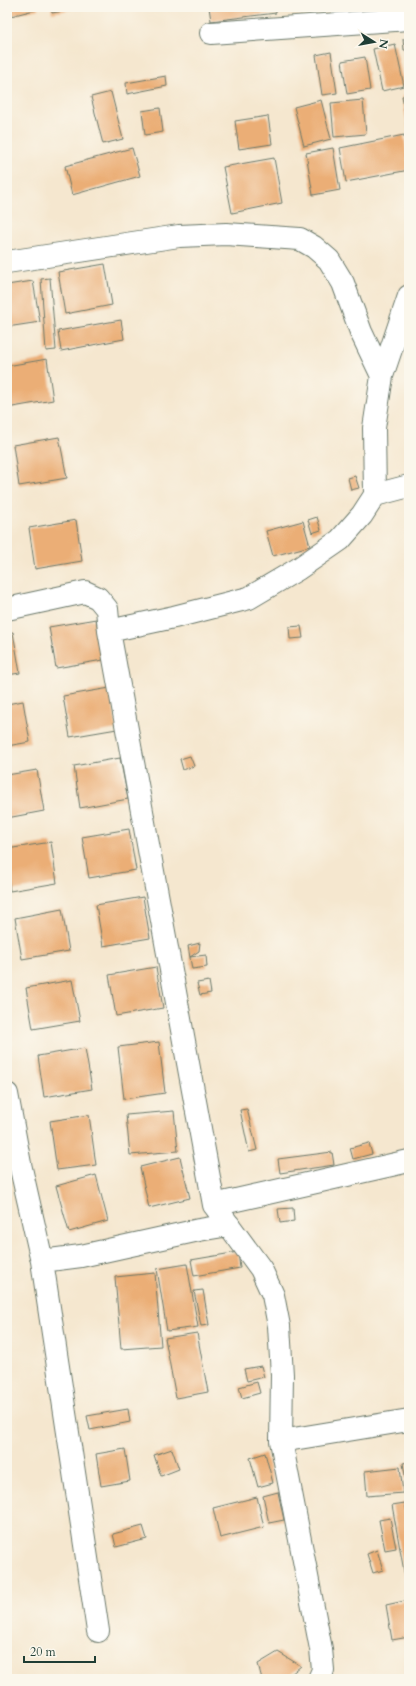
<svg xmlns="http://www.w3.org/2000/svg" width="416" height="1686" viewBox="0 0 416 1686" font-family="Cardo,serif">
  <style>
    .building { fill: #ebae76 }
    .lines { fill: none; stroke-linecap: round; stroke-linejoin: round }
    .minor-casing { stroke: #6a786a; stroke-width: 24 }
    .minor { stroke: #fff; stroke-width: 22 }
  </style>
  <rect width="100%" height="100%" fill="#fbf7ec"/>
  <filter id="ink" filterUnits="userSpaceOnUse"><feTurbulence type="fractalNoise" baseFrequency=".025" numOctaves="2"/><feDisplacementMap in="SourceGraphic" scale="8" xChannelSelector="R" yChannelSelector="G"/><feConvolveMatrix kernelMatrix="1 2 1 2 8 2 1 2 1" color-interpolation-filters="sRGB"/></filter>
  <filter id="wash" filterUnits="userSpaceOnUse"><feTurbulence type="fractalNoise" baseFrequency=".012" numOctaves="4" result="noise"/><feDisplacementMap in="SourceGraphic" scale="16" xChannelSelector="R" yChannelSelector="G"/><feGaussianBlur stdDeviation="0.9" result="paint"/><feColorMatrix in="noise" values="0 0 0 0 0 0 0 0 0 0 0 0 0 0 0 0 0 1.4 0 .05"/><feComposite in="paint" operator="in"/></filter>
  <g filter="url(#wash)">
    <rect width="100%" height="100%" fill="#f5e7cf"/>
    <g id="blocks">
      <path class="building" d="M7,7H38V9L7,17Z
        M51,7H79V8L52,13Z
        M209,7H276V13L211,21Z
        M409,38V50H404L403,39Z
        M395,44L404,86L382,91L373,49Z
        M331,52L337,93L322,95L316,55Z
        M365,57L370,90L347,94L342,61Z
        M166,76L167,86L127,94L126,83Z
        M111,92L123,139L103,144L91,97Z
        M409,95V130H408L402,96Z
        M321,100L331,139L304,146L294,107Z
        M363,100L366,134L334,137L331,103Z
        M160,108L163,132L145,135L142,111Z
        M268,116L272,144L239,149L235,121Z
        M404,135L409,170L346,182L340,148Z
        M132,148L140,176L72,195L65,166Z
        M333,148L340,190L313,195L306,153Z
        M274,158L282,203L232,213L223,167Z
        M105,264L112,305L65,314L58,272Z
        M50,278L56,350L46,351L41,279Z
        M33,281L40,322L7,327V285Z
        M121,320L124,339L61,351L58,331Z
        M47,359L53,400L7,408V366Z
        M59,437L67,478L19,486L13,445Z
        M355,476L359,488L351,490L348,478Z
        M317,517L321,530L312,533L308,520Z
        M76,520L82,561L35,569L29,528Z
        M303,521L310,546L273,556L266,531Z
        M96,619L103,660L56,668L49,627Z
        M301,626L303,638L290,639L289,627Z
        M13,632L20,673L7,675V633Z
        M110,688L117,729L70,737L63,696Z
        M23,701L30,742L7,746V704Z
        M190,756L194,766L183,770L180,759Z
        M120,758L128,799L80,808L74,766Z
        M37,770L44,811L7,818V775Z
        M129,829L136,870L89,878L82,837Z
        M51,842L57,883L10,891L7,871V849Z
        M143,897L150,938L103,946L96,905Z
        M62,909L69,951L22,959L15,918Z
        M200,943L199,951L190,957L206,955L207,967L192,969L188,946Z
        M156,967L163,1008L116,1016L109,975Z
        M72,980L80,1021L33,1029L26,988Z
        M209,981L211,993L200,995L197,983Z
        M159,1042L165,1093L124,1099L118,1047Z
        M85,1048L92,1089L44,1097L38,1056Z
        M247,1109L257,1150L249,1152L240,1110Z
        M174,1111L178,1151L130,1155L126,1115Z
        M89,1115L96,1165L57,1170L50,1121Z
        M369,1143L372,1154L353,1159L350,1148Z
        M332,1152L334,1165L280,1173L278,1159Z
        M180,1157L190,1198L149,1208L140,1167Z
        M96,1175L108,1221L69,1232L56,1186Z
        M293,1208L294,1221L280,1223L278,1209Z
        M238,1252L240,1268L194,1276L191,1260Z
        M187,1264L198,1327L167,1331L157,1269Z
        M155,1273L161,1346L121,1349L115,1277Z
        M203,1290L209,1325L201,1326L194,1291Z
        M197,1333L208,1392L176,1398L165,1338Z
        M261,1366L264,1377L247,1381L244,1369Z
        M257,1382L260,1393L242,1398L239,1387Z
        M128,1409L130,1422L90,1430L87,1416Z
        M125,1449L130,1481L101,1486L96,1454Z
        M172,1449L179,1469L161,1476L154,1455Z
        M265,1453L273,1483L258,1487L250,1458Z
        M409,1462V1494H408L403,1463Z
        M400,1467L403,1493L367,1496L365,1471Z
        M278,1492L284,1520L269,1523L263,1496Z
        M257,1497L264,1527L220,1538L213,1508Z
        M405,1503L409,1523V1576L405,1577L392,1505Z
        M390,1518L396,1548L385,1550L379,1520Z
        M143,1526L147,1539L116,1547L113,1534Z
        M377,1550L383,1570L373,1573L367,1554Z
        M409,1600V1637L392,1640L386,1605Z
        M278,1652L301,1666L285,1679H262L258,1664Z
        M220,1676L221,1679H211Z"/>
    </g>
  </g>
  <g filter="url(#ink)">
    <use href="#blocks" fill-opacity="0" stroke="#6a786a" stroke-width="1"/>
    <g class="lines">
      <g class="minor-casing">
        <path id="minor" d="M211,33L409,19
          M7,262L179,236L226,234L300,239L314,247L329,260L343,283L361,332L382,376
          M375,495L409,486
          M7,609L85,592L98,598L107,609L109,631L214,1205L261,1269L273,1295L279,1326L282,1375L281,1441L321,1649L323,1670L319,1679
          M109,631L174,617L249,598L298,569L340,540L362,515L375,495L374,428L382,376L409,296
          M7,1094L20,1164L42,1261L98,1631
          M214,1205L409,1161
          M42,1261L81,1256L199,1230L229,1225
          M281,1441L409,1420"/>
      </g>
      <use href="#minor" class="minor"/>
    </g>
  </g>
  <rect width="416" height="1686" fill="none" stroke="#fbf7ec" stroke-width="24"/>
  <g transform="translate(374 42) rotate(101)" stroke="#fbf7ec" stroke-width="3" paint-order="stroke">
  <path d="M0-3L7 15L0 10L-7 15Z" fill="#1f3d34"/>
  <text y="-6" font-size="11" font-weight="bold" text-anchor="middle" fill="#1f3d34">N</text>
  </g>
  <path d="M24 1656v6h71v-6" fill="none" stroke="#1f3d34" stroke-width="2"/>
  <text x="30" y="1656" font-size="12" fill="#1f3d34" stroke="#fbf7ec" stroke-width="3" paint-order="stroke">20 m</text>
</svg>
